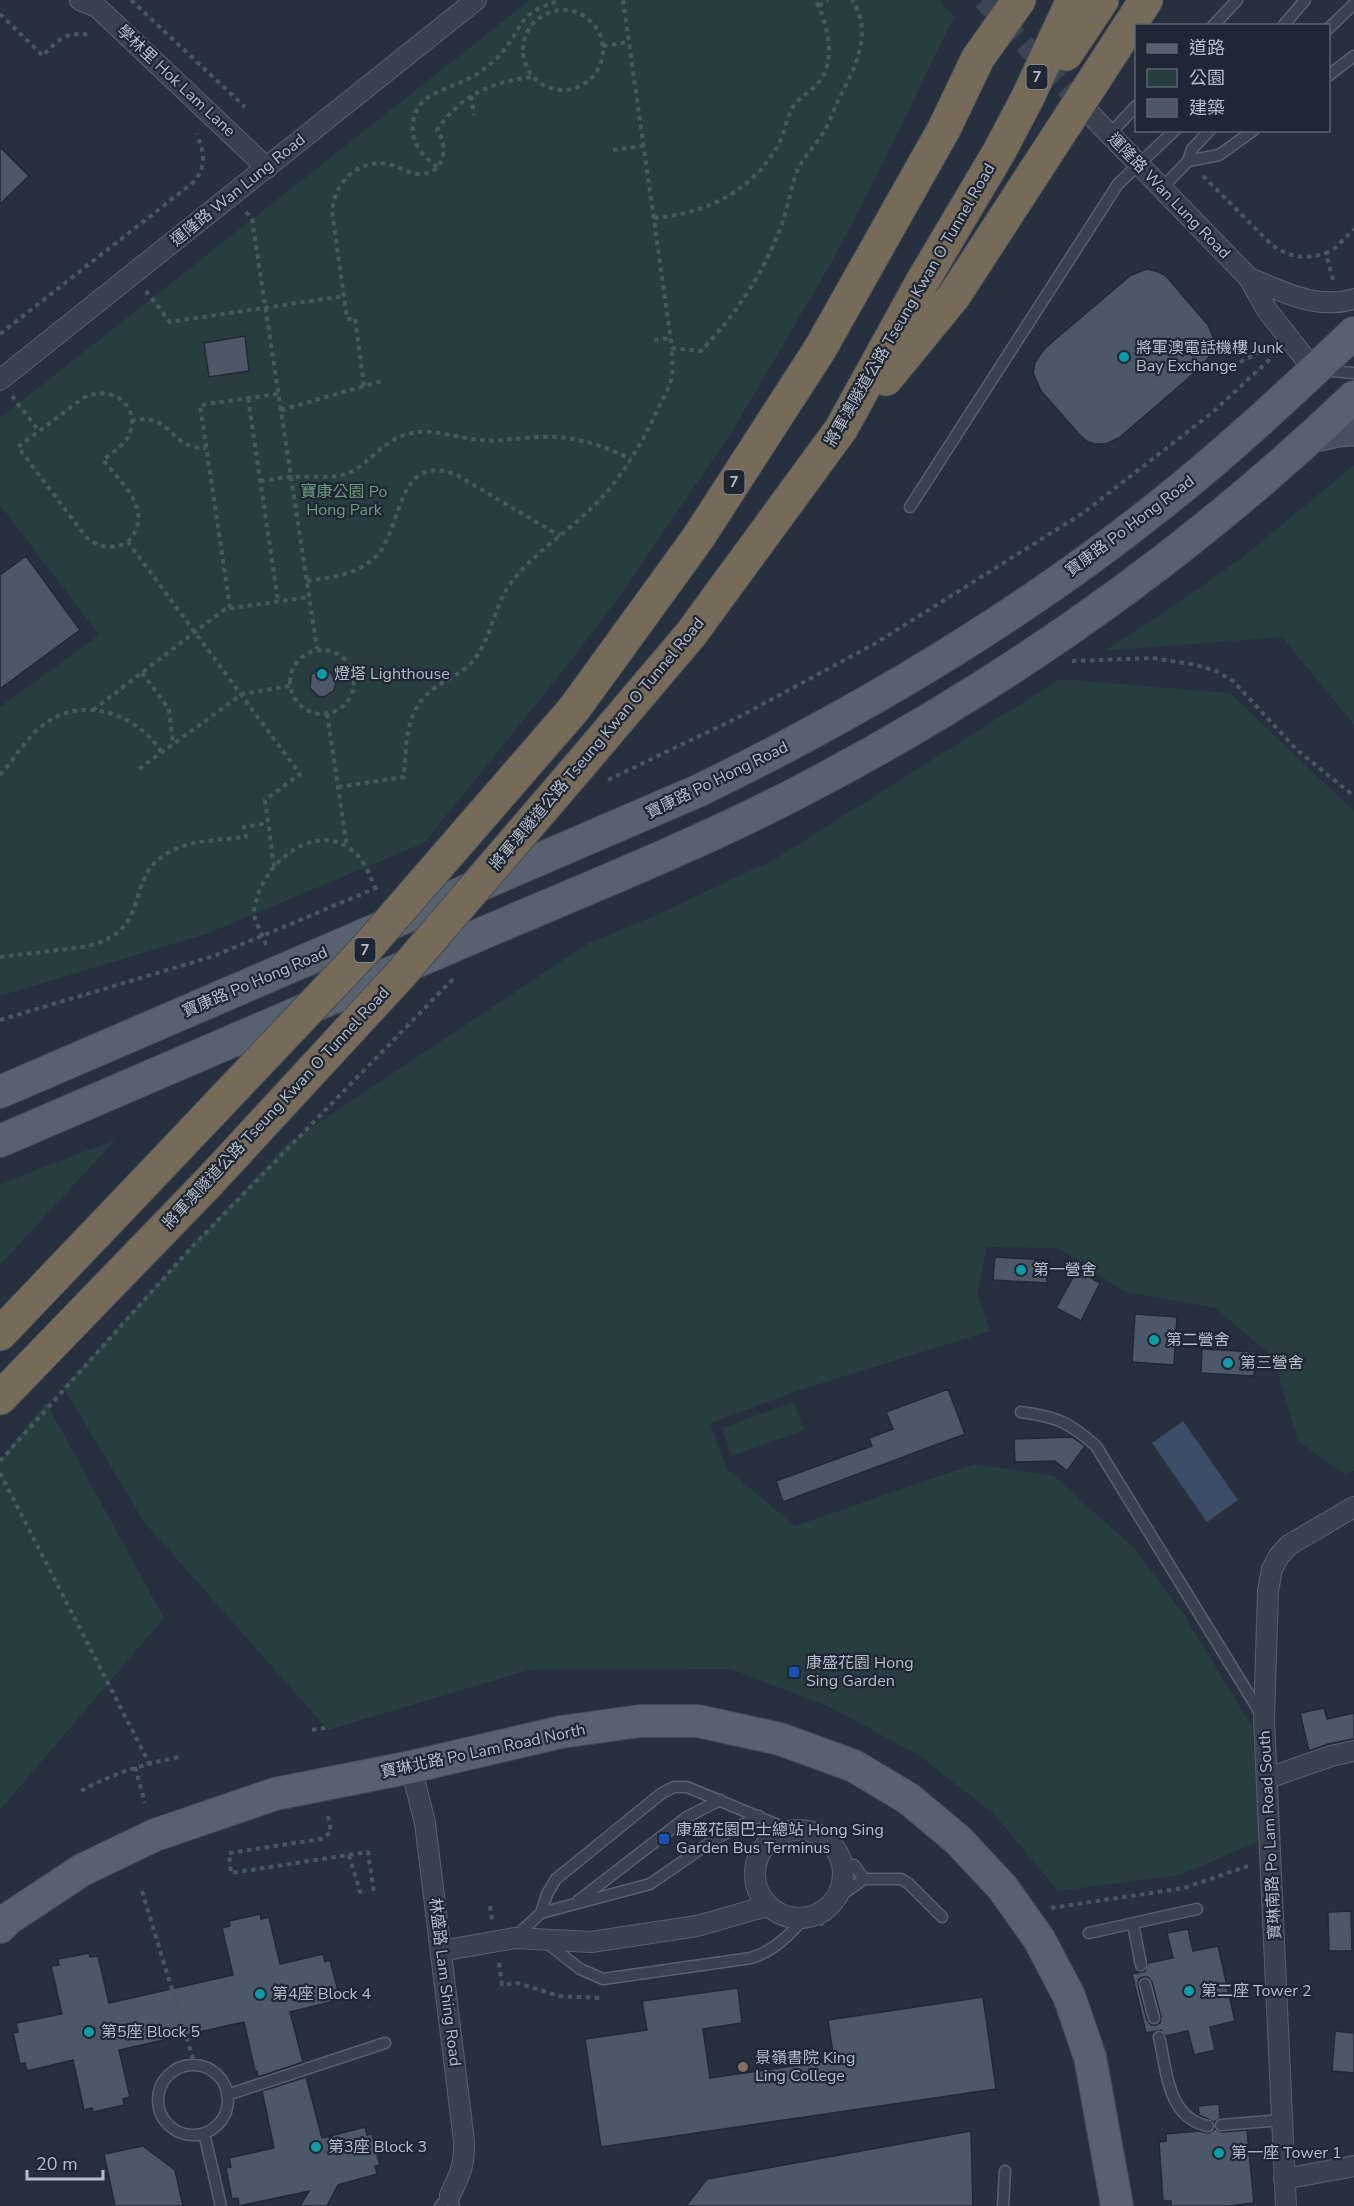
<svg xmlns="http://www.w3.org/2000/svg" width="1354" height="2206" viewBox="0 0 1354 2206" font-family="'Nunito Sans','Noto Sans TC',sans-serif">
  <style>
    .green { fill: #283d40 }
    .water { fill: #3c4d67 }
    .building { fill: #4c5768; stroke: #212936; stroke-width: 1.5; fill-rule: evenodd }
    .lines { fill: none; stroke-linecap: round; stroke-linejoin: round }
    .street-tunnel { stroke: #3c4554; stroke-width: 20; stroke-dasharray: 20 10; stroke-linecap: butt }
    .lane-casing { stroke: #58606d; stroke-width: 13 }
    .street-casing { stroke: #58606d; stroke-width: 22 }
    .secondary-casing { stroke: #58606d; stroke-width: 31 }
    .primary-casing { stroke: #444b58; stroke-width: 34 }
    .highway-casing { stroke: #454d5a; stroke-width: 35 }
    .path { stroke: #465a5d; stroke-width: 4; stroke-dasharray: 4.5 4.5; stroke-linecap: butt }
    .lane { stroke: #3a424f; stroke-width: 10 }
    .street { stroke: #3a424f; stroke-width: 20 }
    .secondary { stroke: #485162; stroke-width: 28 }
    .primary { stroke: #58616f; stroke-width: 32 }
    .highway { stroke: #756b58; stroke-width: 33 }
    .highway-bridge-casing { stroke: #454d5a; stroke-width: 35; stroke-linecap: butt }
    .highway-bridge { stroke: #756b58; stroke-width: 33 }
    .culture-dot { fill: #0f9aa8; stroke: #1f2734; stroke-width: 2 }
    .transit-dot { fill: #1a4fb4; stroke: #1f2734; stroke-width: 2 }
    .education-dot { fill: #8d6e63; stroke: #1f2734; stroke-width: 2 }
    .labels { text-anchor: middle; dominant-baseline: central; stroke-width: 4.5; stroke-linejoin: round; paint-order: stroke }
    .shield { fill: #1f2734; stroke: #89909d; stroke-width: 1.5 }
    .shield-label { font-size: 15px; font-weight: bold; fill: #b7bdca }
    .street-label { font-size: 16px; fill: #b7bdca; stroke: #1f2734 }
    .poi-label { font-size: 16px; fill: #b7bdca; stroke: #1f2734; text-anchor: start }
    .park-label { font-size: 16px; fill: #6f9a7a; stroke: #1f2734 }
  </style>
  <rect width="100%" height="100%" fill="#26303f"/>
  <path class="green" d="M530,0H939L954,17L878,173L833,260L733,430L622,593L563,671L424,843L206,934L0,996V707L99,635L0,505V418Z
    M1354,465V725L1282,637L1104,651L1169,609L1243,557Z
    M1060,679L1230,693L1354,811V1471L1344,1474L1298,1441L1273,1357L1215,1308L1125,1292L1059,1248L987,1247L977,1294L990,1331L800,1390L710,1423L726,1468L795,1526L974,1464L1054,1476L1133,1547L1185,1616L1252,1727L1260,1841L1180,1875L1058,1891L994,1814L917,1754L829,1707L731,1669L529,1670L328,1730L144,1522L63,1387L285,1145L589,943L654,916L775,859Z
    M117,1139V1138L0,1265V1184Z
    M46,1402L164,1618L0,1810V1460Z
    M794,1402L804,1430L732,1456L722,1428Z"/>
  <path class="water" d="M1183,1421L1238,1500L1207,1522L1152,1443Z"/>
  <path class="building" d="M0,147L29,176L0,204Z
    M1147,269L1159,272L1166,276L1208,325L1215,341L1214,351L1199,369L1119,438L1105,444H1095L1086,441L1078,433L1041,391L1033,373L1035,362L1045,348L1131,275Z
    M245,336L249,371L209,377L204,343Z
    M26,556L80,630L0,689V575Z
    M320,667L331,673L336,683L334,690L324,697L318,696L310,688L311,675Z
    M995,1257L1048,1260L1047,1283L993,1280Z
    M1077,1270L1100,1283L1081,1321L1056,1308Z
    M1135,1314L1177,1317L1174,1365L1132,1362Z
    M1202,1349L1256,1352L1254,1376L1201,1373Z
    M948,1389L965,1434L783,1502L776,1481L872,1446L869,1438L893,1429L886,1412Z
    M1072,1437L1085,1446L1067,1471L1055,1461L1015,1462L1014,1439Z
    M1324,1708L1327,1719L1354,1713V1739L1328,1744L1309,1751L1300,1713Z
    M1351,1911L1352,1951H1329L1328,1912Z
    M260,1914L261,1919L269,1917L280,1964L323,1954L325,1962L330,1960L338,1991L333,1993L335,2001L290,2012L303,2062L258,2077L257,2071H255L244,2022L119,2050L130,2097L123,2099L124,2105L93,2112L92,2108L84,2110L73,2060L27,2071L25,2063L20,2064L13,2033L18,2032L16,2023L62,2014L51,1966L59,1965L58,1959L89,1953L90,1957L98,1956L109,2003L233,1975L222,1928L230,1926L229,1921Z
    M1188,1929L1193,1951L1218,1946L1235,2021L1210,2027L1215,2050L1194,2055L1188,2031L1166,2036L1161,2030L1146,2033L1132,1974L1145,1971L1148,1963L1173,1958L1167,1933ZM1143,1977H1148L1152,1982L1161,2017L1160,2023L1156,2025H1151L1147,2020L1138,1985L1139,1979Z
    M738,1988L742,2023L703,2029L710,2078L834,2060L828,2020L983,1997L996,2089L601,2147L585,2039L647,2030L642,2001Z
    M1335,2031L1354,2033V2073L1332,2071Z
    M306,2077L322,2138L365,2127L367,2135L372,2134L380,2165L375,2166L377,2174L338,2185L327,2206H300L309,2191L239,2206L238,2198L232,2199L226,2168L231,2167L229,2158L274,2148L262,2091Z
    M1219,2104L1220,2118L1214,2122L1199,2115L1198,2106Z
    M1215,2129L1222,2132L1247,2130L1254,2203L1228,2206H1171V2201H1163L1159,2142L1166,2141V2134L1199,2131L1209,2133Z
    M971,2131L973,2206H686L707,2179Z
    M143,2146L175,2170L183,2206H115L104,2154Z"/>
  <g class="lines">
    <path class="street-tunnel" d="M983,0L1086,110"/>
    <g class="lane-casing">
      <path id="lane" d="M1213,26L1237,0
        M1283,26L1305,0
        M1328,29L1354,4
        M1328,76L1354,56
        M1109,135L1136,106
        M1188,161L1219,155L1254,130
        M1161,189L1188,161L1192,149L1210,130
        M1321,370L1354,373
        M910,507L1118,184L1175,130
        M1021,1412C1057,1417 1069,1422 1096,1446L1261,1714
        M842,1866L854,1865L864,1879
        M836,1899L864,1879H901L909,1884L942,1917
        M578,1901L687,1817L720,1800
        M541,1913L650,1884L715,1839L759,1816
        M1133,1924L1141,1965
        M1089,1933L1197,1909
        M515,1937L541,1913L547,1894L556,1879L662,1793L674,1787H687L790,1830
        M547,1943L580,1969L603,1979L751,1958C774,1951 788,1936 804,1919
        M1145,1984L1154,2018
        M1159,2037C1167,2071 1167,2118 1208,2126
        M158 2100a35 35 0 1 1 70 0a35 35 0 1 1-70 0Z
        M227,2095L385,2043
        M1221,2125L1281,2120
        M204,2133L221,2206
        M440,2206L450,2195L454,2206
        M1003,2206L1005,2171"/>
    </g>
    <g class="street-casing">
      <path id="street" d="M80,0L97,7L267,168
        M1090,114L1249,278L1267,310L1314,370
        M1249,278C1284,292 1316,310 1354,299
        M0,380L476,0
        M411,1767L425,1823L464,2141C465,2164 460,2175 450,2195
        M1268,1778L1331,1756L1354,1751
        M755 1874a44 44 0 1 1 88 0a44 44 0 1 1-88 0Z
        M441,1951L515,1938L591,1942L697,1926L767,1906
        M1284,2179L1354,2166
        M1286,2206L1264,1720L1268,1591L1272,1569L1279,1556L1289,1545L1354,1507"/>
    </g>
    <g class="secondary-casing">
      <path id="secondary" d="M1308,439L1339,432L1354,431"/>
    </g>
    <g class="primary-casing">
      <path id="primary" d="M0,1092L700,790C864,710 1022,616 1164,502C1231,449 1292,391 1354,333
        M0,1141C163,1071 326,1001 488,931C591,887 696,845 795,794C998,689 1189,555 1354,397
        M0,1927L8,1919L82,1870L155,1835L275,1794L411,1767L561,1732L640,1721H698L780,1739L854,1766L909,1799L958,1840L1002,1887L1039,1939L1069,1996L1090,2057L1117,2206"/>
    </g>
    <g class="highway-casing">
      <path id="highway" d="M1066,54L1102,0
        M886,379L954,296L1146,0
        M574,709L698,538L820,349L944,129L978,58L1019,0
        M586,758L691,634L841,429L922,282L999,152L1028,97L1073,0
        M0,1334L146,1181
        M0,1398L209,1182"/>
    </g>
    <path class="path" d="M131,0L245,107
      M623,0L672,348L701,351C737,313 765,271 783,221C789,204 791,185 798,169C804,157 812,149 819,139C827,129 832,114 837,103C853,71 875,34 852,0
      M819,6L828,0
      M523 50a40 40 0 1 1 80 0a40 40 0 1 1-80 0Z
      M0,14L43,56C59,38 67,31 92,35
      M603,46L629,42
      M471,96L474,115
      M613,150L644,146
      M437,167C430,161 422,155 418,147C407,129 413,105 432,95C452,84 471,81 489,65C499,57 507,47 514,36C519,28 522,20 530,14C539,7 549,5 559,0
      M1203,176L1272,245C1289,257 1305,260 1326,253
      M246,212L252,219L317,649
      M654,218C705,214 754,191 779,143C785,133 786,119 792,109C798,97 810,93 818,83C837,63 828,22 815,0
      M1333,280L1326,253L1335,248L1354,229
      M146,291L170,322L344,296
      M0,334L195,181C207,163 204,153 197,134
      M654,340L671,338
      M1240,362L1269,348
      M364,386L355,318L347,319L332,211C335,182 357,159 388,164C399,166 408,174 419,174C444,175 450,147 437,130C462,94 491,82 532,77
      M12,396L39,431
      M248,398L278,601
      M281,410L385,380
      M131,421C173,411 169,450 206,448
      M260,481C271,480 282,477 292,477C311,475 333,480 351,472C372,461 382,441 408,434C432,427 455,438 480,440C504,442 528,436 553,437C581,438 606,447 631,459
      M128,542C155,511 123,485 103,460C112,453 123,446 128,437C143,407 112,383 83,398L18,447L86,537C100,548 112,550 128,542L300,774L265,800L274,866
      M307,581C333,577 359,575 378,554C403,525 397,451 457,475L560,536
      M230,608L200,405L278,394
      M290 682a32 32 0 1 1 64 0a32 32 0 1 1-64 0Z
      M1072,661L1153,658L1196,665L1216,671L1233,681L1297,750L1354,796
      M142,673L169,709L173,744
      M93,710L225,609L309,597
      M327,714L347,847
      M139,769L242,694L290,686
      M0,775C15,759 24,740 42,726C80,694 138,713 162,753
      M608,780L737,718L876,643L1083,513L1213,412L1269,360L1272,351
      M338,787L404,777C406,744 405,707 436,687C449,678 462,673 473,661C492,638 493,608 510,584C530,557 559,538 583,516C617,486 639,449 658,409C663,399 670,387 672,376C673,367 672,357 672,348
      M266,945C263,935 256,924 254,915C253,908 257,899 259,892C272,857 318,822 353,851C365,861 370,876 376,890
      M0,957L83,947C154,933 123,882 164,855C186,840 220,840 246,837L244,827L268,823
      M0,1020L214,956L381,886
      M0,1461L190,1249L455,977
      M0,1473L149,1763
      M312,1730L330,1727
      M135,1767L145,1803
      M81,1791C114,1773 143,1764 180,1757
      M328,1816L331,1832L321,1839L229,1853L231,1873L368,1852L374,1893
      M349,1855L361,1895
      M142,1891L195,2065
      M490,1906L492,1920
      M1051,1908L1184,1888L1248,1866
      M820,1925L834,1915
      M499,1963L502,1985L517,1983L559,1996L599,1998"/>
    <use href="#lane" class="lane"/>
    <use href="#street" class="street"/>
    <use href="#secondary" class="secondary"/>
    <use href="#primary" class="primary"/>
    <use href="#highway" class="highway"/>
    <g class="highway-bridge-casing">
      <path id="highway-bridge" d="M146,1181L365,950L574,709
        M209,1182L401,974L586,758"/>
    </g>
    <use href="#highway-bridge" class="highway-bridge"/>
  </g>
  <g class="culture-dot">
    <circle cx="1124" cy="357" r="6"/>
    <circle cx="322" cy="674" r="6"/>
    <circle cx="1021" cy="1270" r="6"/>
    <circle cx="1154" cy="1340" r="6"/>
    <circle cx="1228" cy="1363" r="6"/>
    <circle cx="1189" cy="1991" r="6"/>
    <circle cx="260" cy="1994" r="6"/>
    <circle cx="89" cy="2032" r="6"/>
    <circle cx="316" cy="2147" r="6"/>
    <circle cx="1219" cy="2153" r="6"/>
  </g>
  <g class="transit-dot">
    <rect x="788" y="1666" width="12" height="12" rx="3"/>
    <rect x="658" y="1833" width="12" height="12" rx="3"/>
  </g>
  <circle class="education-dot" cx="743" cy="2067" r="6"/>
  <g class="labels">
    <g class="shield">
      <rect x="1026.5" y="65" width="21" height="24" rx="4.5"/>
      <rect x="723.5" y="470" width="21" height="24" rx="4.5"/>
      <rect x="354.5" y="938" width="21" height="24" rx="4.5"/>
    </g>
    <g class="shield-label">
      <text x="1037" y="77">7</text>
      <text x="734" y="482">7</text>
      <text x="365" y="950">7</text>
    </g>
    <g class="street-label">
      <text transform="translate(176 81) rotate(43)">學林里 Hok Lam Lane</text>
      <text transform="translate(238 190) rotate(-39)">運隆路 Wan Lung Road</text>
      <text transform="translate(1169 196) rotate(46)">運隆路 Wan Lung Road</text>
      <text transform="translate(910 305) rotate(-60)">將軍澳隧道公路 Tseung Kwan O Tunnel Road</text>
      <text transform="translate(1130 526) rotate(-37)">寶康路 Po Hong Road</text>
      <text transform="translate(597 744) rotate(-50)">將軍澳隧道公路 Tseung Kwan O Tunnel Road</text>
      <text transform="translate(717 780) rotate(-26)">寶康路 Po Hong Road</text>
      <text transform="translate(255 982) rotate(-23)">寶康路 Po Hong Road</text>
      <text transform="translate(276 1108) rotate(-47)">將軍澳隧道公路 Tseung Kwan O Tunnel Road</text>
      <text transform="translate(483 1751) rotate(-12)">寶琳北路 Po Lam Road North</text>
      <text transform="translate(1270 1835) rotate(-93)">寶琳南路 Po Lam Road South</text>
      <text transform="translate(445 1982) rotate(83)">林盛路 Lam Shing Road</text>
    </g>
    <g class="poi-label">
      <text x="1136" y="348">將軍澳電話機樓 Junk<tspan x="1136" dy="18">Bay Exchange</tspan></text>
      <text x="334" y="674">燈塔 Lighthouse</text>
      <text x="1033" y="1270">第一營舍</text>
      <text x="1166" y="1340">第二營舍</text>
      <text x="1240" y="1363">第三營舍</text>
      <text x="806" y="1663">康盛花園 Hong<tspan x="806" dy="18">Sing Garden</tspan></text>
      <text x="676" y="1830">康盛花園巴士總站 Hong Sing<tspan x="676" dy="18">Garden Bus Terminus</tspan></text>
      <text x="1201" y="1991">第二座 Tower 2</text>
      <text x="272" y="1994">第4座 Block 4</text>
      <text x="101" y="2032">第5座 Block 5</text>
      <text x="755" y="2058">景嶺書院 King<tspan x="755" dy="18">Ling College</tspan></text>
      <text x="328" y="2147">第3座 Block 3</text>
      <text x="1231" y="2153">第一座 Tower 1</text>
    </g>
    <g class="park-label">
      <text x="344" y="492">寶康公園 Po<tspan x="344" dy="18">Hong Park</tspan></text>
    </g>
  </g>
  <rect x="1135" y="24" width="195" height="108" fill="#1f2734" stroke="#5c6370" stroke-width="1.5"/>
  <rect x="1147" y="44" width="30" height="9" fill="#58616f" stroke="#5c6370" stroke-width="1.5"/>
  <text x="1189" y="54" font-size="18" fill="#b7bdca">道路</text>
  <rect x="1147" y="69" width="30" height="18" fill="#283d40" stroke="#5c6370" stroke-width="1.5"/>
  <text x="1189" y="84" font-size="18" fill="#b7bdca">公園</text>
  <rect x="1147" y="99" width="30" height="18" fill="#4c5768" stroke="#5c6370" stroke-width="1.5"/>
  <text x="1189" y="114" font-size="18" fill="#b7bdca">建築</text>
  <path d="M27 2170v9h76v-9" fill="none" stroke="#b7bdca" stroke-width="3"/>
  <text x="36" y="2170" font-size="18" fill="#b7bdca" stroke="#1f2734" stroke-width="4.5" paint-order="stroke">20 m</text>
</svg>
